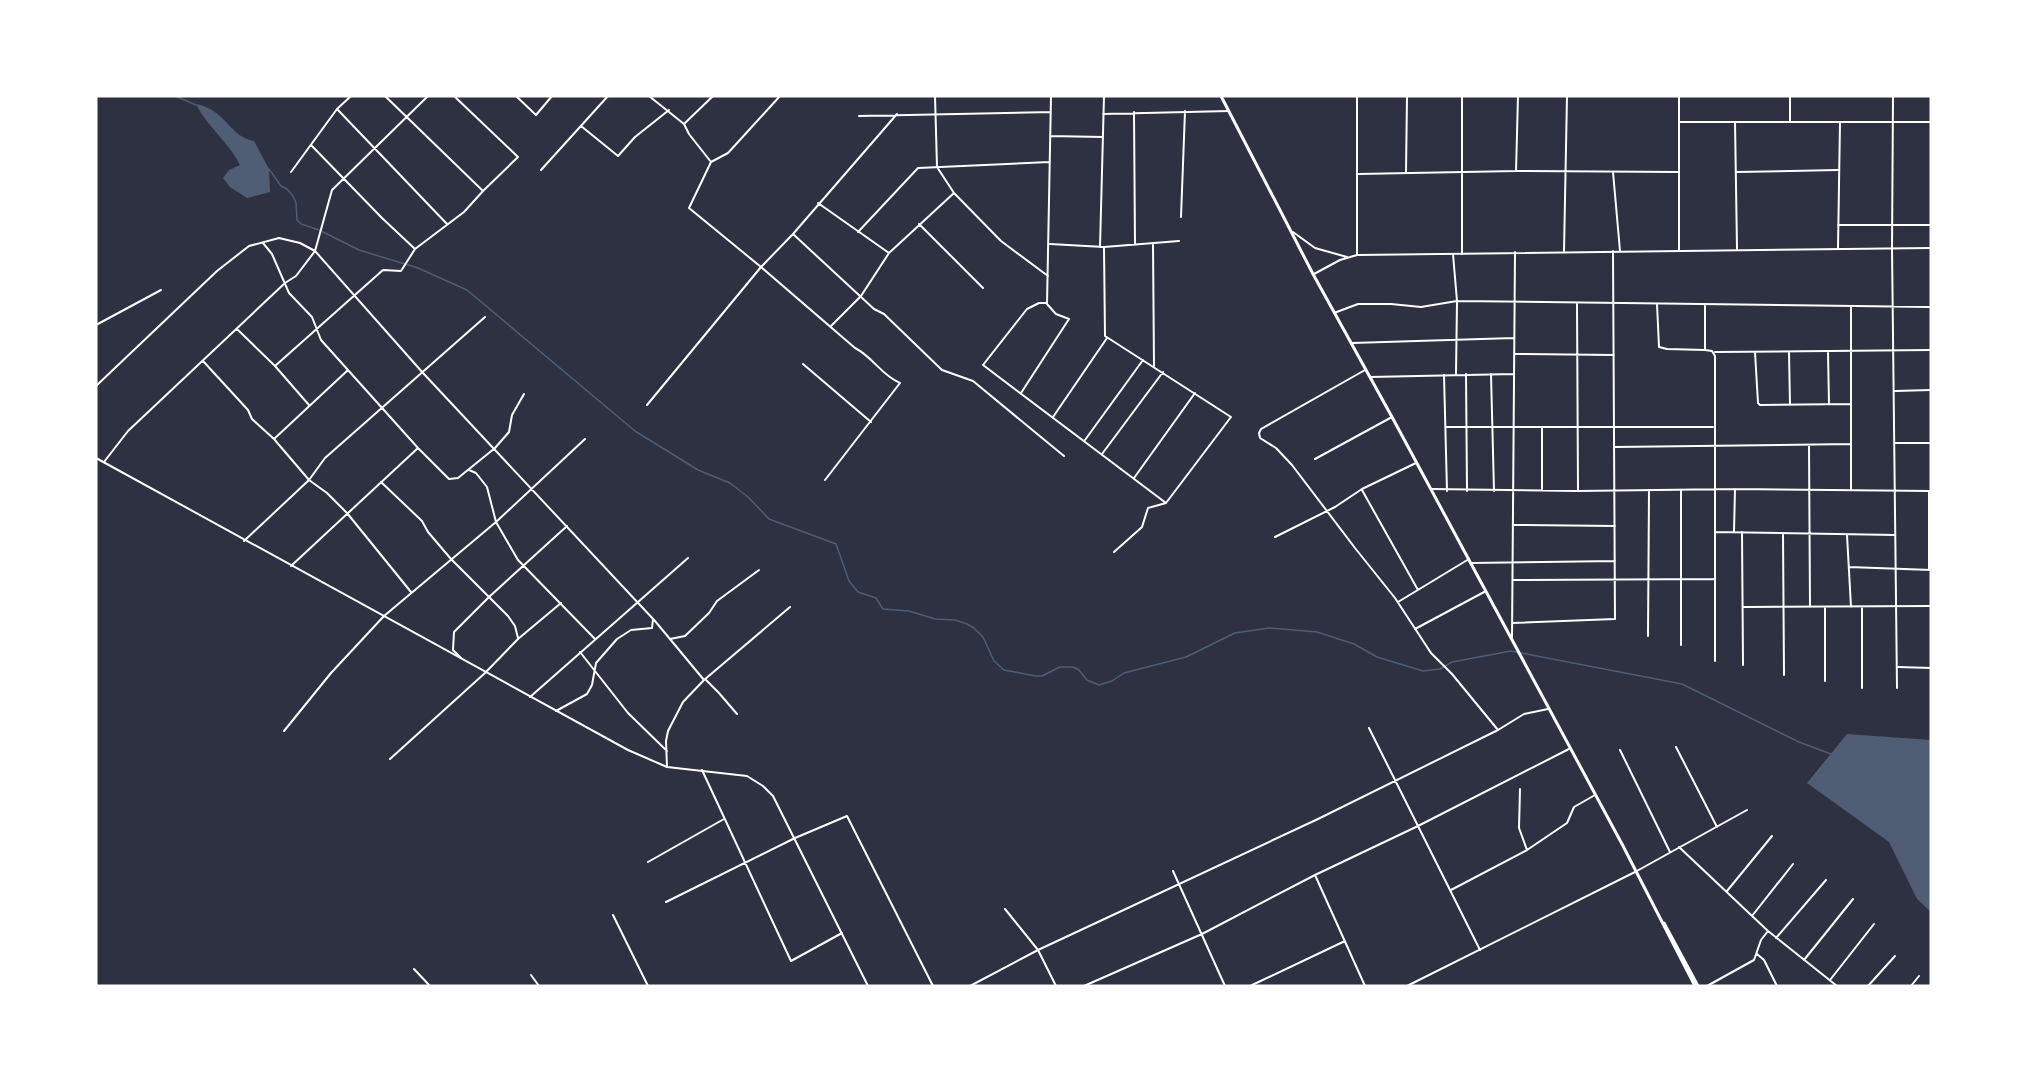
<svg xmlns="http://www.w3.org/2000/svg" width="2027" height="1082" viewBox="0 0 2027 1082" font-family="'Alegreya Sans',sans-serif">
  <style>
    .water { fill: #4f5d75 }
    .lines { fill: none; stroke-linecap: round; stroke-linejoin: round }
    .stream { stroke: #4f5d75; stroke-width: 1.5 }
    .minor { stroke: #fff; stroke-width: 2 }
    .tertiary { stroke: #fff; stroke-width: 2 }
    .primary { stroke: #fff; stroke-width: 3 }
  </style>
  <rect width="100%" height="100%" fill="#2d3142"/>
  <path class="water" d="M196,104C227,110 229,137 254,141L269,169L270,192L247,198L230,187L223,178L229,170L240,165C229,142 207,127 196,104Z
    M1847,734L1931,740V912L1917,899L1889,842L1807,783Z"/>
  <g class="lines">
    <path class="stream" d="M175,96L196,105
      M269,169L281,186L287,189L293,196L296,203L297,220L301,224L319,230L359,250L418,268L467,290L635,431L698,470L730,483L748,497L769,519L836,544L849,581L858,592L876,598L883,609L909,611L935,619L955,620L967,624L974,628L983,637L994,661L1004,670L1036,676H1042L1060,667H1073L1079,670L1087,680L1099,685L1112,681L1124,673L1186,657L1235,633L1269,628L1317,632L1354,644L1377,657L1423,671L1440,669L1452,662L1511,651L1682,684L1799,742L1831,754"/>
    <path class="minor" d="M385,96L482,190
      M516,96L536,115L552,96
      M649,96L684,124L689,134L711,162
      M935,96L937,167L954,193L1001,241L1048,276
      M1679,96V250
      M1790,96V122
      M1893,96L1892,248L1897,688
      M337,109L447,224
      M1134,112L1135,245
      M1103,114L1229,111
      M859,116L1051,112
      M1679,122H1931
      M1735,122L1737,249
      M685,123L713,96
      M581,126L618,156L635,137L669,110
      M1050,136L1103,137
      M311,145L382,218L415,249
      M541,170L608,96
      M1516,171L1518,96
      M291,172L337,109L351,96
      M1406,172L1407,96
      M1613,172L1620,251
      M1736,172L1838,170
      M1358,174L1516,171L1679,172
      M818,203L889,253
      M1181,217L1185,111
      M919,224L983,288
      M1838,225H1931
      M858,232L918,168L1049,162
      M793,234L874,309L884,314L942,370L973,381L1064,456
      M263,243L272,254L289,293L312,317L321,340L418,448L449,479L458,478L495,448L509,432L512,415L524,394
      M1050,244L1104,247L1179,241
      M1153,244L1154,366
      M1100,247L1104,96
      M1104,247L1105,336L1231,417L1166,503L1148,508L1142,527L1114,552
      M1838,248L1840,122
      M1564,251L1567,96
      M1453,254L1457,301L1456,374
      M1462,254V96
      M1357,255V96
      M1046,303H1039L1027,309L983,365L1166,503
      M1577,304L1578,491
      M1657,304L1659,347L1667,349L1705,350
      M1705,305V350L1712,351L1715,356V661
      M1334,313L1358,304H1391L1421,307L1457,301L1931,307
      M96,325L161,290
      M831,326L861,296L889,253L954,193
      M237,329L275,366
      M1352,343L1514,338
      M1715,352L1931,350
      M1755,352L1758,403L1760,405L1851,404
      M1789,352L1790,405
      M1828,352L1829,404
      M1515,354L1614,355
      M203,361L248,410L252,419L274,439L309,480L327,493L347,513L411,592
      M803,364L871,422
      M1365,370L1261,429L1259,433L1260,438L1276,448L1292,465L1355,548L1395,598L1431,653L1452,674L1498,730
      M1466,374L1467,491
      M1491,374L1494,491
      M1444,375L1447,491
      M1370,377L1514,374
      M96,386L217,271L249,246L279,238L300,243L315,251L423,373L655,621L704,680
      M1895,391L1931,390
      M1021,393L1069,319L1056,314L1047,304L1051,96
      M309,405L275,366L383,270L401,271L415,249L464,212L483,191L518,157L454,96
      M647,405L761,267L689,208L711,162L728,153L780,96
      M1053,417L1107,338
      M1446,427H1713
      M1542,427V490
      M274,439L348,370
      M1085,440L1143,360
      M1895,443H1931
      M1809,445L1810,607
      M1615,447L1851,444
      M1102,454L1163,372
      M1315,459L1392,417
      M104,462L128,431L285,283L296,276L315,251L332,190L428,96
      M469,470L476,473L487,487L496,522L518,560L595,639
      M1134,478L1195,393
      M825,480L900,383C881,375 873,357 855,348L761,267L793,234L897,114
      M381,482L422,521L428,532L451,559L508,616L515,626L518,638
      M1432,489L1578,491L1735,489L1931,491
      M1851,489V306
      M1362,490L1418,590
      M1514,525L1615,526
      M1715,532L1895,535
      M1734,532L1735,489
      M1742,532L1743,665
      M1783,534L1784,675
      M1847,535L1851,607
      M1275,537L1335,507L1362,489L1416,463
      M244,541L309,480L325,458L485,317
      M1471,563L1615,561
      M291,566L418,448
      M1849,567L1931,570
      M1929,569V491
      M1514,580L1715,579
      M1398,602L1469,559
      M1744,607L1931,606
      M1825,607V681
      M1862,607V688
      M1512,623L1615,619L1613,251
      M1415,629L1486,591
      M1648,636L1649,490
      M670,639L685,636L709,613L717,601L759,570
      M1512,639L1515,252
      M1681,645V490
      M580,652L628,713L667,751
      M461,658L453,650L454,632L489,597L567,526
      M1898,667L1931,668
      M705,679L719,693L737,714
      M530,697L688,558
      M556,711L587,694L592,685L596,663L617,639L631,630L652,628L653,619
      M1369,728L1480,950
      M284,731L331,673L384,616L496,522L585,439
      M1676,747L1717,827
      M1620,750L1670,852
      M390,759L485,673L518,639L561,603
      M667,767L666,741L668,731L683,702L704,680L790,607
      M702,770L791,961L842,933
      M1520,789L1519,828L1527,850
      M1679,847L1768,931L1837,986
      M648,862L724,819
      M1173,871L1225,986
      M1635,872L1747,810
      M1315,875L1365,986
      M1451,890L1527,850L1567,823L1574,807L1595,795
      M1727,891L1772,836
      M666,902L795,838L847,816L933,986
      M1005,909L1038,950L1056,986
      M613,915L648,986
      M1752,916L1793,864
      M1776,938L1826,880
      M1757,954L1764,960L1777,986
      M1804,960L1853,899
      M414,969L430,986
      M531,975L539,986
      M1830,980L1874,924
      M970,986L1038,950L1318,819L1498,730L1524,714L1548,709
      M1084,986L1202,934L1315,875L1418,826L1569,749
      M1250,986L1345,941
      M1707,986L1754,960L1761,940L1768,931
      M1868,986L1895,956
      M1911,986L1919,976"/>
    <path class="tertiary" d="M1293,232L1315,248L1347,257
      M1314,274L1340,260L1357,255L1931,248
      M96,458L628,750L667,767L747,776L763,786L773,796L868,986
      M1407,986L1635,872"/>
    <path class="primary" d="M1221,96L1313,274L1392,417L1622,844L1695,986
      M1664,923L1698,986"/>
  </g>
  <rect width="2027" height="1082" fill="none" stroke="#ffffff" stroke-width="195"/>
</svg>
